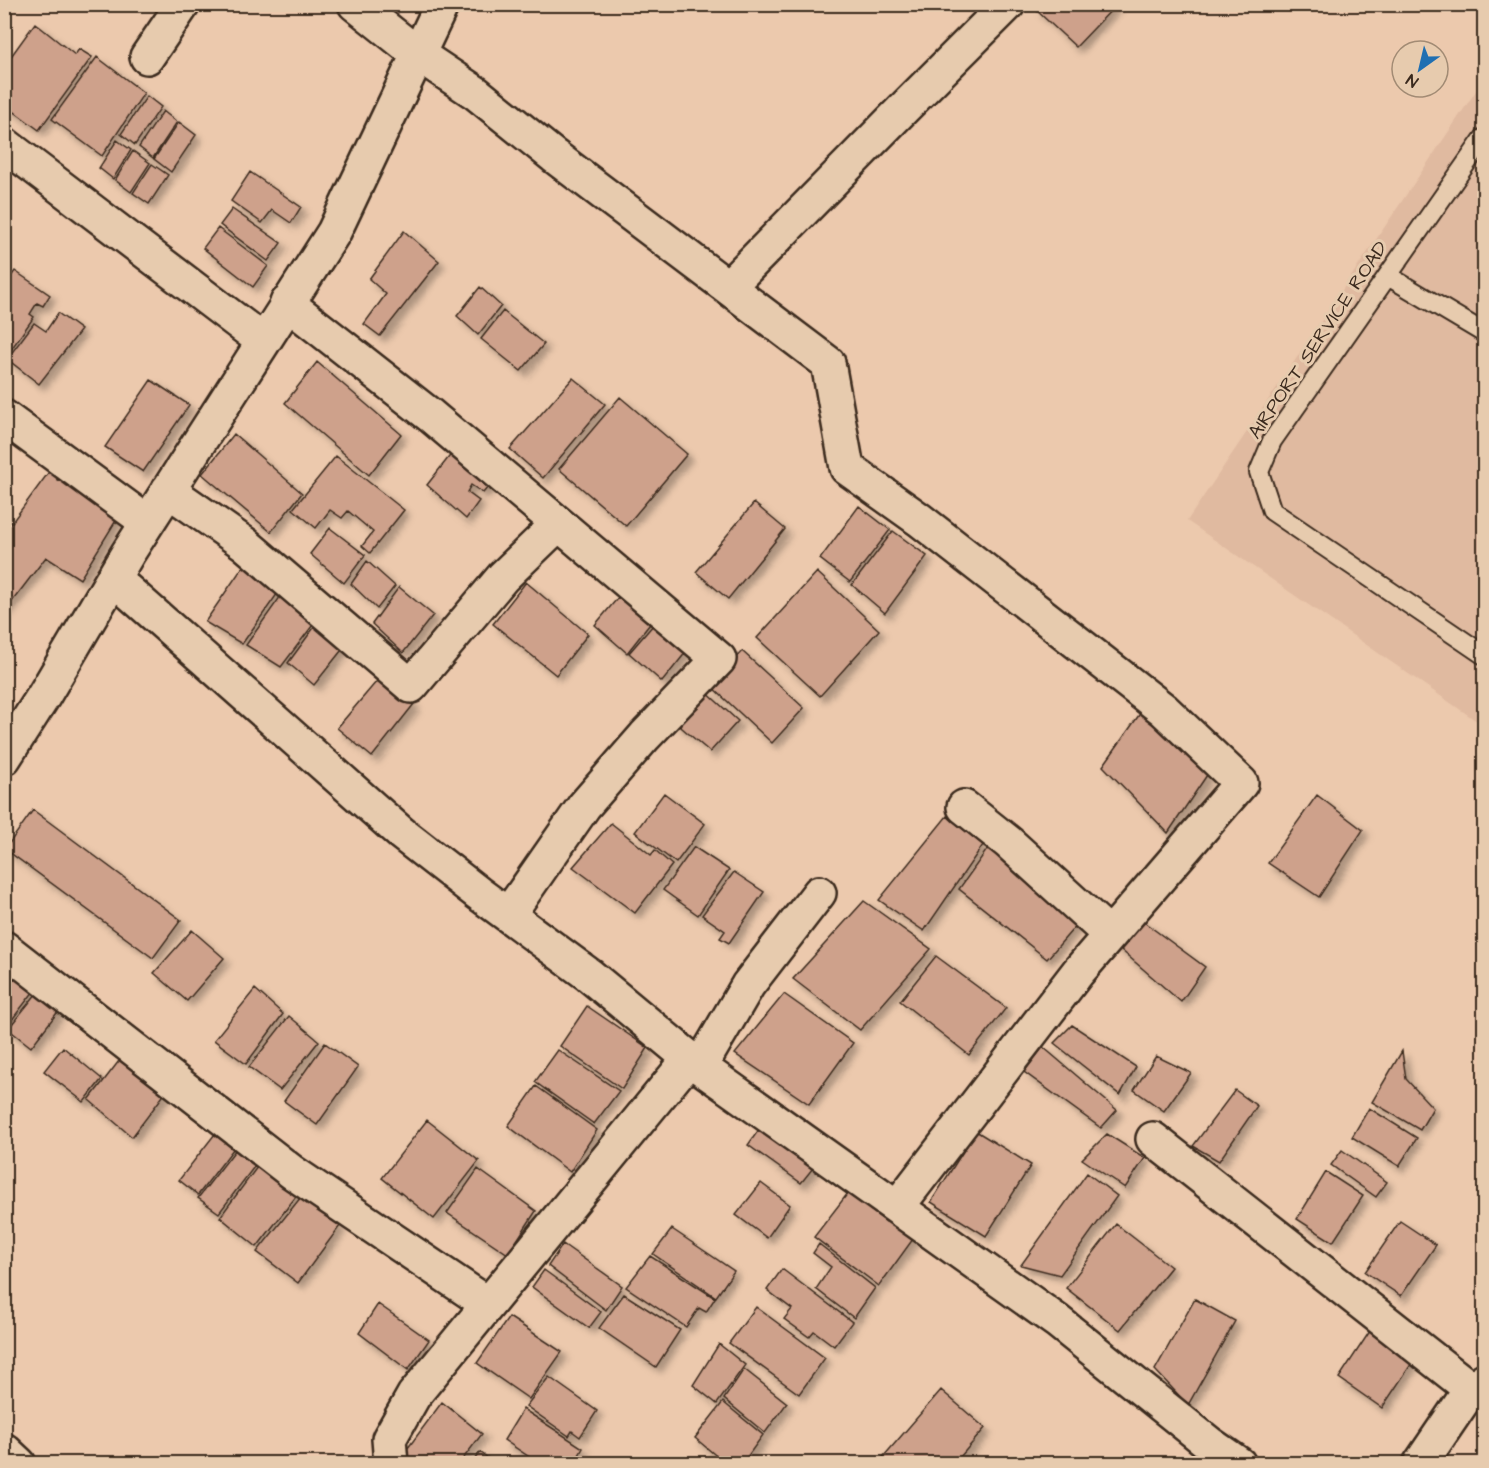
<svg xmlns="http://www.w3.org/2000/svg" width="1489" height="1468" viewBox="0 0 1489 1468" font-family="'Architects Daughter',sans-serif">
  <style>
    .built { fill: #e0baa0 }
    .building { fill: #cea18b; stroke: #3b2a1e; stroke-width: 1.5; filter: url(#shadow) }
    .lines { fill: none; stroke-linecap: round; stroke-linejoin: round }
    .lane-casing { stroke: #3b2a1e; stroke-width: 22 }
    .street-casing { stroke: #3b2a1e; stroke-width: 38 }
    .lane { stroke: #e7cbae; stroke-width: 18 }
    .street { stroke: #e7cbae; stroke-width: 33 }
    .labels { text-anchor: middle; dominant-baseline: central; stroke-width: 6; stroke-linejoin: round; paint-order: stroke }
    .street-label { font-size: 20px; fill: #3b2a1e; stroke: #e7cbae }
  </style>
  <defs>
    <filter id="shadow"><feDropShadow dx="5.5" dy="5.5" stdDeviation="3" flood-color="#0004"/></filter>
  </defs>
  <rect width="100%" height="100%" fill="#ecc9ad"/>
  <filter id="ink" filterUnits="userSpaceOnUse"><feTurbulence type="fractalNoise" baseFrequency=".0167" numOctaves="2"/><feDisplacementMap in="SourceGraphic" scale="12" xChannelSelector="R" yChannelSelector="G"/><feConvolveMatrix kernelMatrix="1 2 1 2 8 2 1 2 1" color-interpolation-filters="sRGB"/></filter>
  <g filter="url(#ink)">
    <path class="built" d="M1484,79V726L1187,521Z"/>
    <path class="building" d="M1041,4H1117L1076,47L1036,10Z
      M35,23L75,55L79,49L92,57L39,130L4,104V66Z
      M97,57L144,93L102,156L52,119Z
      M147,96L161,107L135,145L121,134Z
      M163,111L177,122L153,158L139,147Z
      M179,122L196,135L171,172L154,159Z
      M117,140L131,150L113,179L99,168Z
      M133,151L150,163L131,192L115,180Z
      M152,164L168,175L149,204L133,193Z
      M250,172L301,207L291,223L272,210L262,223L231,201Z
      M232,209L281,243L268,261L220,225Z
      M218,228L268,266L253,287L203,248Z
      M404,231L439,261L380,336L364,324L386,294L369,279Z
      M15,271L50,295L43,306L37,303L30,314L34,317L7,355L4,353V286Z
      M480,287L501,306L478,335L457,316Z
      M503,311L544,344L521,371L481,339Z
      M58,313L81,330L39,384L7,359L34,323L46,331Z
      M317,362L401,434L369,475L285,403Z
      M573,378L605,404L543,478L510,449Z
      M151,380L189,405L143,472L105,447Z
      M620,397L687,454L626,526L559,469Z
      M234,434L302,493L271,532L202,474Z
      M456,448L493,481L483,493L471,485L467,492L479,501L466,519L427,485Z
      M336,456L404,510L370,553L362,546L373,532L348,511L342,518L330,510L316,528L293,509Z
      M54,465L57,480L125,506L80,579L46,557L4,612V533Z
      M754,503L785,529L728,599L696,572Z
      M859,506L890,530L850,582L820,559Z
      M330,528L365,555L344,583L310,554Z
      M893,531L927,556L885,613L852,585Z
      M251,555L285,583L242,644L205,622Z
      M367,561L395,586L377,609L351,584Z
      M817,572L879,630L820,696L757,638Z
      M526,582L588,634L556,675L493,624Z
      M288,586L322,613L281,667L246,645Z
      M399,587L433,615L403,653L372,624Z
      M621,594L653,620L627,653L595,625Z
      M321,618L349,641L314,685L288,663Z
      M654,624L686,652L662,682L629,653Z
      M742,651L804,708L772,743L711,686Z
      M382,675L414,704L372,757L337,728Z
      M705,691L738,721L710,752L675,722Z
      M1144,708L1207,775L1168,833L1103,766Z
      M664,793L705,824L676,863L635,832Z
      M1317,795L1363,830L1319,897L1268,863Z
      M33,810L181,920L153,958L5,849Z
      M947,816L983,845L924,931L879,900Z
      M611,823L651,855L655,850L672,865L635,913L573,867Z
      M991,844L1079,922L1047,959L959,889Z
      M694,847L729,870L698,915L663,890Z
      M734,872L764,892L729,943L720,938L725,931L702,915Z
      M864,901L931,949L860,1030L793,979Z
      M1137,917L1205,967L1181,1002L1113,943Z
      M192,930L224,958L187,1001L154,973Z
      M936,956L1006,1008L969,1055L900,1001Z
      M4,958L41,982L4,1030Z
      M45,983L66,1001L31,1047L8,1029Z
      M255,989L283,1014L246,1064L214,1040Z
      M784,994L853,1043L809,1104L735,1054Z
      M587,1006L648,1048L622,1089L560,1046Z
      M289,1016L319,1041L280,1090L249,1067Z
      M1072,1025L1136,1067L1120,1095L1054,1043Z
      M325,1043L358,1067L317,1125L284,1101Z
      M63,1047L102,1079L84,1102L44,1071Z
      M1043,1047L1117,1110L1101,1128L1024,1072Z
      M558,1050L619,1091L594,1124L535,1082Z
      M1402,1051L1406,1079L1433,1108L1420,1130L1372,1102Z
      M1156,1056L1191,1073L1164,1111L1134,1090Z
      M122,1057L166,1092L132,1137L89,1100Z
      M536,1086L597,1130L570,1172L508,1126Z
      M1235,1090L1257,1106L1219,1161L1193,1146Z
      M1369,1108L1417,1138L1399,1166L1352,1137Z
      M767,1118L821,1158L801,1183L748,1145Z
      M427,1120L479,1161L434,1219L382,1178Z
      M218,1130L237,1144L198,1195L179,1180Z
      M976,1131L1031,1165L986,1236L931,1202Z
      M1107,1134L1145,1158L1125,1188L1082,1159Z
      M240,1144L260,1159L219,1213L198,1198Z
      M1342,1150L1387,1182L1376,1197L1331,1165Z
      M263,1159L301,1190L257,1247L220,1217Z
      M478,1169L536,1211L508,1254L447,1213Z
      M1326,1172L1363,1196L1333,1242L1297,1219Z
      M1087,1173L1117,1196L1060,1275L1021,1265Z
      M761,1183L790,1205L767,1238L736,1215Z
      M848,1193L886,1222L891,1215L916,1235L879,1286L814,1237Z
      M301,1197L340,1226L298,1283L257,1252Z
      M1400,1221L1436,1245L1401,1296L1365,1272Z
      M1116,1224L1171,1267L1120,1330L1066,1288Z
      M672,1229L734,1271L716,1297L653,1254Z
      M563,1244L622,1286L606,1310L548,1266Z
      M819,1244L875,1288L854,1318L816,1289L831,1267L813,1253Z
      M650,1256L715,1298L706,1312L699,1308L686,1327L626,1287Z
      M782,1269L852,1322L834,1346L814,1331L809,1337L784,1319L792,1309L767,1290Z
      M544,1270L601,1312L589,1328L532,1287Z
      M624,1294L680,1330L656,1367L599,1328Z
      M1195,1299L1235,1321L1188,1405L1155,1370Z
      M378,1304L429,1340L408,1370L359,1333Z
      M756,1307L825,1358L799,1394L729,1343Z
      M509,1317L562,1352L529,1399L477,1363Z
      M1372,1328L1416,1357L1382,1408L1339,1378Z
      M719,1344L745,1365L717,1404L693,1385Z
      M744,1369L787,1403L765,1433L724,1399Z
      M549,1377L597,1411L580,1437L572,1431L569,1436L526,1406Z
      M941,1390L985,1428L954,1464H877Z
      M442,1402L482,1434L459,1464H396Z
      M723,1402L763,1435L742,1464H726L695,1438Z
      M523,1409L583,1448L574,1464H540L504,1440Z
      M480,1452L496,1464H471Z"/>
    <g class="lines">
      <g class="lane-casing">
        <path id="lane" d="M1484,138L1272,441L1259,472L1272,511L1484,655
          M1388,276L1484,333"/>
      </g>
      <g class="street-casing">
        <path id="street" d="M355,4L419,55L476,93L554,156L828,363L847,468L920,520L1164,710L1241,783L1078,972L898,1206
          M147,57L183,4
          M4,144L263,341
          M729,286L904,108L1008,4
          M287,303L431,416L719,659L645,736L584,806L508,915
          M4,417L147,522
          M168,490L245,544L411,686L503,577L558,524
          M113,578L401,833L478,893L589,975L700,1067L1057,1321L1210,1444L1239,1464
          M4,758L43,697L128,553L334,232L442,4
          M964,807L1008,842L1109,934
          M4,948L292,1172L488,1304
          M700,1067L748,985L819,893
          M1153,1139L1471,1389
          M4,1450L19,1464
          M391,1464L389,1439L414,1395L690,1058
          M1420,1464L1471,1389L1484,1380"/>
      </g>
      <use href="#lane" class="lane"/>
      <use href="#street" class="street"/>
    </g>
  </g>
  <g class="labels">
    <g class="street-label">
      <text transform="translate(1318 340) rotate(-56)">AIRPORT SERVICE ROAD</text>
    </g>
  </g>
  <rect width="1489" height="1468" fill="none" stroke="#e7cbae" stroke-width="24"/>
  <rect x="12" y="12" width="1465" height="1444" fill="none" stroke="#3b2a1e" stroke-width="2" filter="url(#ink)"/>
  <g transform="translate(1420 69) rotate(214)"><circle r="28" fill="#e7cbae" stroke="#a28b74" stroke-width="1.5"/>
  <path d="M0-4.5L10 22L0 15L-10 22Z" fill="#1f6fb2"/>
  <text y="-9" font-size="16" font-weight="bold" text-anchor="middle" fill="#3b2a1e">N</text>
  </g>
</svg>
